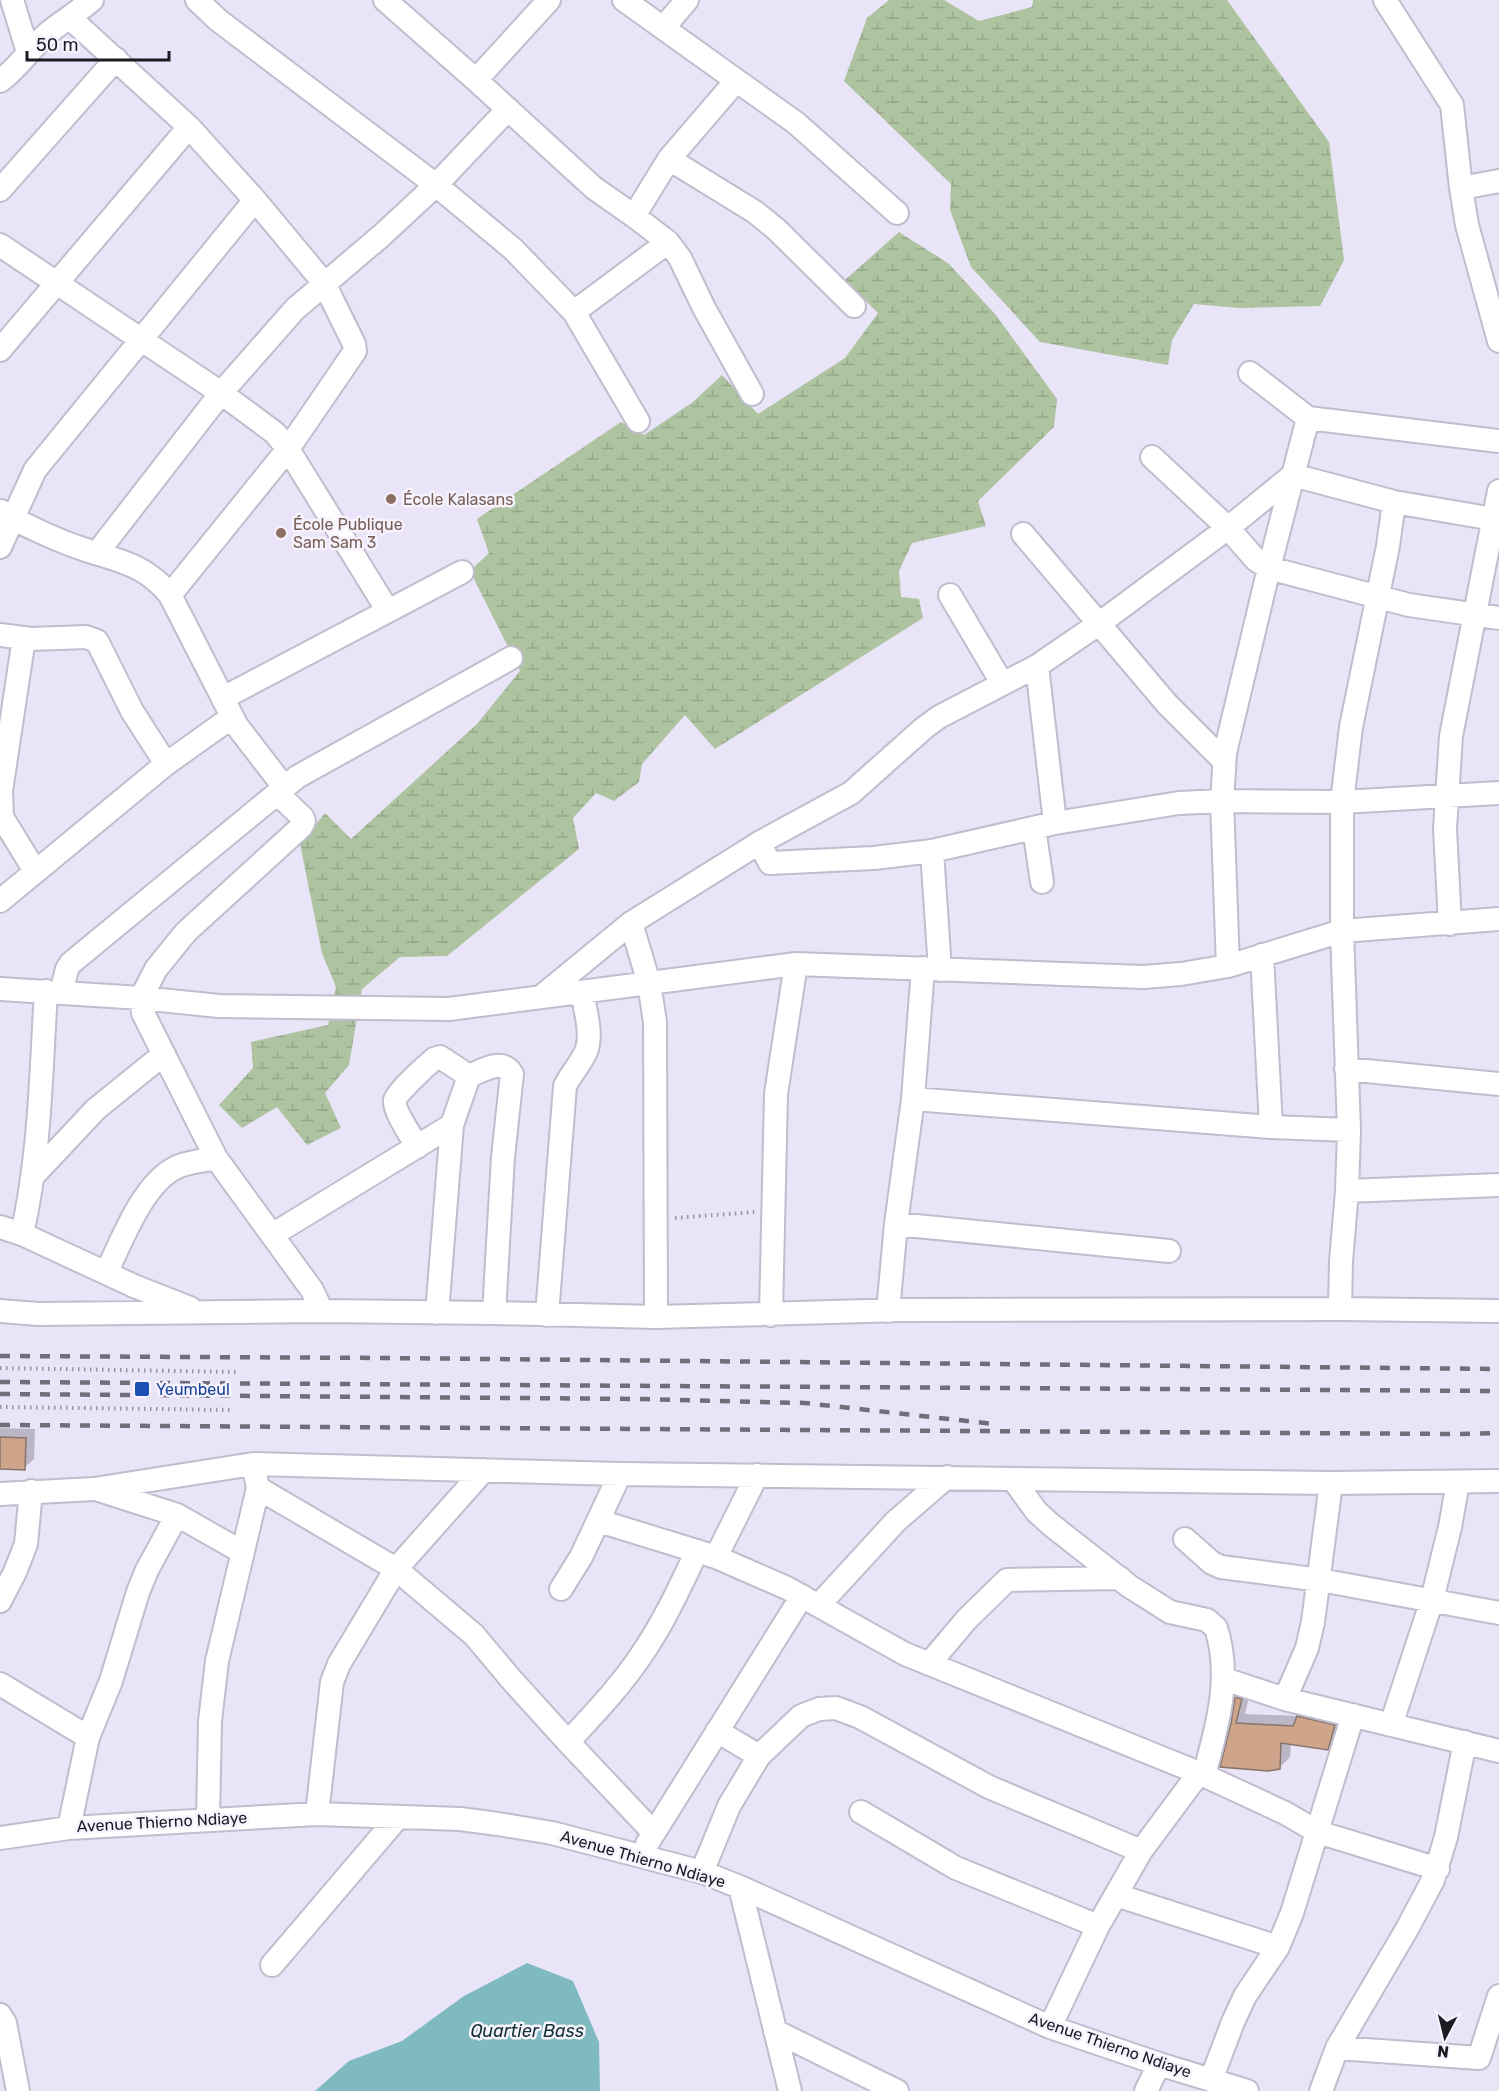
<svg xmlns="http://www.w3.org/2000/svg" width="1499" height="2091" viewBox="0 0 1499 2091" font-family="Rubik,sans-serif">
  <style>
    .wetland { fill: url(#wetland-marsh) }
    .water { fill: #7fbac1 }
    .shadow { fill: #0003 }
    .building { fill: #cea48b; stroke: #86756b; stroke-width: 1.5 }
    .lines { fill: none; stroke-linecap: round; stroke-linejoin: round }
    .minor-casing { stroke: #c1bcce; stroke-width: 26 }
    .path { stroke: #9693a1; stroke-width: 4; stroke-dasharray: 1.5 4.5; stroke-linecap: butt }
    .minor { stroke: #fff; stroke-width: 22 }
    .rail { stroke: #716e7a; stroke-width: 4.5; stroke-dasharray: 10 10; stroke-linecap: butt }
    .education-dot { fill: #8d6e63; stroke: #f6f3fe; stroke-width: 2 }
    .transit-dot { fill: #1a4fb4; stroke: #f6f3fe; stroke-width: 2 }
    .labels { text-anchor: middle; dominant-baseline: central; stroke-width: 5; stroke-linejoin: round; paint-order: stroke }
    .education-label { font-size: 16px; fill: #785e54; stroke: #f6f3fe; text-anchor: start }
    .transit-label { font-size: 16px; fill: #164399; stroke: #f6f3fe; text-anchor: start }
    .street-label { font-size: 16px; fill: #1d1b22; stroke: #f6f3fe }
    .water-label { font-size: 18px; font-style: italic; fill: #133135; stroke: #f6f3fe }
  </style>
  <defs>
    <pattern id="wetland-marsh" width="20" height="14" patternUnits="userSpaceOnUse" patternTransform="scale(1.5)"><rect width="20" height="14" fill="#aec3a0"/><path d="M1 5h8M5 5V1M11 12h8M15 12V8" fill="none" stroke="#95a78a"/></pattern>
  </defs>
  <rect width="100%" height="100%" fill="#e9e4f7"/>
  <path class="wetland" d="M889,0H944L979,21L1032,7L1033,0H1227L1329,142L1344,260L1320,306L1239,308L1194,304L1172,340L1168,365L1040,342L971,267L950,210L951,184L844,81L867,18Z
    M899,232L949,264L995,314L1057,399L1054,427L978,501L986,526L912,543L899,571L901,597L919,599L923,618L715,749L685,715L642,764L639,782L614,801L596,793L573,818L579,849L447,956L400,957L362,989L349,1065L325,1093L341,1128L307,1145L277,1107L242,1128L219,1105L253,1068L251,1042L328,1025L336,987L322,953L300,844L325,813L351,839L477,724L520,671L470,571L489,553L477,519L621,422L644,435L693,402L722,375L758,414L845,358L878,313L845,280Z"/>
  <path class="water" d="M527,1963L573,1981L599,2042L600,2091H315L349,2061L402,2041L464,1996Z"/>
  <path class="shadow" d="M0,1428L35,1429L34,1459L24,1468H0Z
    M1247,1687L1251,1689L1245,1714L1299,1716L1309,1706L1344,1715L1338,1738L1328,1748L1291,1743L1290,1757L1280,1767L1232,1724L1236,1697Z"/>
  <path class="building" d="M0,1437L26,1438L25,1470L0,1469Z
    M1235,1697L1242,1699L1236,1723L1293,1726L1297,1716L1335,1725L1328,1750L1281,1743L1280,1769L1268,1771L1220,1767L1231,1723Z"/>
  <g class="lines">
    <g class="minor-casing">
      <path id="minor" d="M12,0L28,52
        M197,0L218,20L436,185L513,249L574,312L638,421
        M385,0L476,80L594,188L634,216L668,242L680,258L704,308L752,394
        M624,0L796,123L897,213
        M1385,0L1452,105L1461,188L1467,225L1499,341
        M70,18L189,127L255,200L324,283L354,344L355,351L288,449L170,595
        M663,28L687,0
        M476,80L549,0
        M0,81C18,68 30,49 47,34C61,22 77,13 92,0
        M669,159L755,212L776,229L854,306
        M1461,188L1499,181
        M0,190L116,59
        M634,216L669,159L736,81
        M0,245L221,393L275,433L288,449L388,611
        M574,312L668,242
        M0,350L189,127
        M1250,373L1308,418L1499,441
        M1152,457L1228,528L1256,560L1269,568L1409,605L1499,618
        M1,511C23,525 61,542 86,550C120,561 146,565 170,595L237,726L284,787
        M1023,534L1167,704L1224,761
        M0,547L35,470L255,200
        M97,553L221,393L295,309L381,236L436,185L508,109
        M950,595L1002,683
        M0,635L31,639L86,637L97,641L132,711L166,764
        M24,638L1,791L2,817L35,871
        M1037,666L1055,823
        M223,698L462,572
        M277,793L303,818L304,821L301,827L186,932L156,969L141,998L143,1013L216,1158L312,1290L322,1311
        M1034,828L1042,882
        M759,843L770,863L874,858L932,851L1055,823L1179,803L1222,801L1342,802L1499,793
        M932,851L940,970
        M0,901L166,764L232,717
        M631,923L649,983L655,1022L656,1317
        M1450,924L1445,829L1451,736L1499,491
        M1262,955L1271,1127
        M1228,966L1222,801L1225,753L1269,568L1308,418
        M0,989L141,998L219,1006L449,1009L796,964L1143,977L1181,974L1228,966L1342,931L1499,919
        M61,993L67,969L71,963L297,777L511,658
        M542,996L631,923L759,843L851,793L924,728L939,717L1037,666L1100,623L1228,528L1293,475L1394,502L1499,520
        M1346,1069L1499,1084
        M913,1099L1271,1127L1349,1130
        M417,1147C412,1137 393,1110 395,1100C396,1093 427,1065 434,1059L440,1057L469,1076
        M33,1176L96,1109L164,1054
        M1347,1191L1499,1185
        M896,1224L1169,1251
        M0,1227L22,1234L134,1286L190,1308
        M22,1234C40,1155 41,1073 46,991
        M272,1235L452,1125
        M106,1273C122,1241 142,1185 175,1168C186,1162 203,1161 216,1158
        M1340,1309L1341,1261L1347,1191L1349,1130L1342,931V802L1351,727L1388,546L1394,502
        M0,1311L38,1314L322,1311L494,1313L656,1317L900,1310L1340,1309L1499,1311
        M888,1311L896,1224L913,1099L923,968
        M437,1313L452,1125L469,1076C482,1071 502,1057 512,1074L503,1157L494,1313
        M547,1315L565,1086C571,1073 582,1063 587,1049C592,1032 585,1009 582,992
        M771,1315L776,1094L796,964
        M253,1464L258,1488L396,1569L474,1635L510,1678L568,1742L653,1832
        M1013,1479L1036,1511L1050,1524L1129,1586L1170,1612L1207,1620L1216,1628C1232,1677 1217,1727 1204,1775
        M99,1490L177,1515L242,1552
        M0,1494L94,1489L253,1464L620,1474L1331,1483L1499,1481
        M599,1521L716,1557L787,1588L905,1654L1199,1773L1285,1813L1318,1832L1438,1869
        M1185,1539L1212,1563L1221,1567L1320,1580L1499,1613
        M716,1557L757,1475
        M561,1589L581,1557L620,1474
        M0,1601L15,1572L26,1544L31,1491
        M819,1605L896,1521L947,1477
        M929,1664L967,1619L1007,1580L1120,1578
        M1224,1679L1285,1699L1499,1751
        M0,1684L88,1737
        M1285,1699L1307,1648L1313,1622L1331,1483
        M1391,1725L1432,1600L1450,1527L1458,1482
        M717,1731L759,1756
        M568,1742C593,1715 619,1688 640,1657C663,1624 680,1587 697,1551
        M861,1812L956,1868L1098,1926
        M317,1814L332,1682L339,1664L396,1569L484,1470
        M208,1819L210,1721L217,1661L258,1488
        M69,1828L88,1737L111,1681L138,1592L147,1570L177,1515
        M0,1838L69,1828L317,1814L460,1819L498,1824L552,1833L702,1872L740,1887L1050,2027L1159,2064L1247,2091
        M647,1844L802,1596
        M702,1872L729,1806L759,1756L801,1716L819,1709L836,1708L860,1717L989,1787L1141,1851
        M740,1887L790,2091
        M1116,1895L1278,1947
        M272,1965L398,1817
        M0,2015L5,2023L18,2091
        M1050,2027L1098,1926L1141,1851L1199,1773
        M775,2031L897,2091
        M1337,2048L1479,2058L1499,1996
        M1211,2080L1233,2022L1245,1996L1278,1947L1292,1913L1353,1715
        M1146,2091L1159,2064
        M1321,2091L1337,2048L1407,1929L1433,1880L1446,1837L1465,1742"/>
    </g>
    <path class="path" d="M675,1218L755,1212
      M0,1368L237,1372
      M0,1407L233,1410"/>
    <use href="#minor" class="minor"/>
    <path class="rail" d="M0,1356L387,1358L1499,1369
      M0,1382L1499,1391
      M0,1394L644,1399L805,1403L994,1424
      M0,1425L1456,1434L1499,1433"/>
  </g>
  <g class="education-dot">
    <circle cx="391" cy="499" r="6"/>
    <circle cx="281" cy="533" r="6"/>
  </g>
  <rect class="transit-dot" x="134" y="1381" width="16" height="16" rx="3"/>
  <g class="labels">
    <g class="education-label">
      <text x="403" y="499">École Kalasans</text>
      <text x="293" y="524">École Publique<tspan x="293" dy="18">Sam Sam 3</tspan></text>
    </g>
    <g class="transit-label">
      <text x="156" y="1389">Yeumbeul</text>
    </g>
    <g class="street-label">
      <text transform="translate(162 1822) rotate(-3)">Avenue Thierno Ndiaye</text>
      <text transform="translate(643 1859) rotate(16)">Avenue Thierno Ndiaye</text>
      <text transform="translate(1110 2045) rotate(19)">Avenue Thierno Ndiaye</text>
    </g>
    <g class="water-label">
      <text x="527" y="2031">Quartier Bass</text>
    </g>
  </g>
  <g transform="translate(1445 2037) rotate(187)" stroke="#f6f3fe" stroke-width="4.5" paint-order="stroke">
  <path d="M0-4.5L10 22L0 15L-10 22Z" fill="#1d1b22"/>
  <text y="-9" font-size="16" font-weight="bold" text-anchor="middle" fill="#1d1b22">N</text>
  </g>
  <path d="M27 51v9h142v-9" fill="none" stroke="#1d1b22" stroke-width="3"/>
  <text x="36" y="51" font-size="18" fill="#1d1b22" stroke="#f6f3fe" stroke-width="4.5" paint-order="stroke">50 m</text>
</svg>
